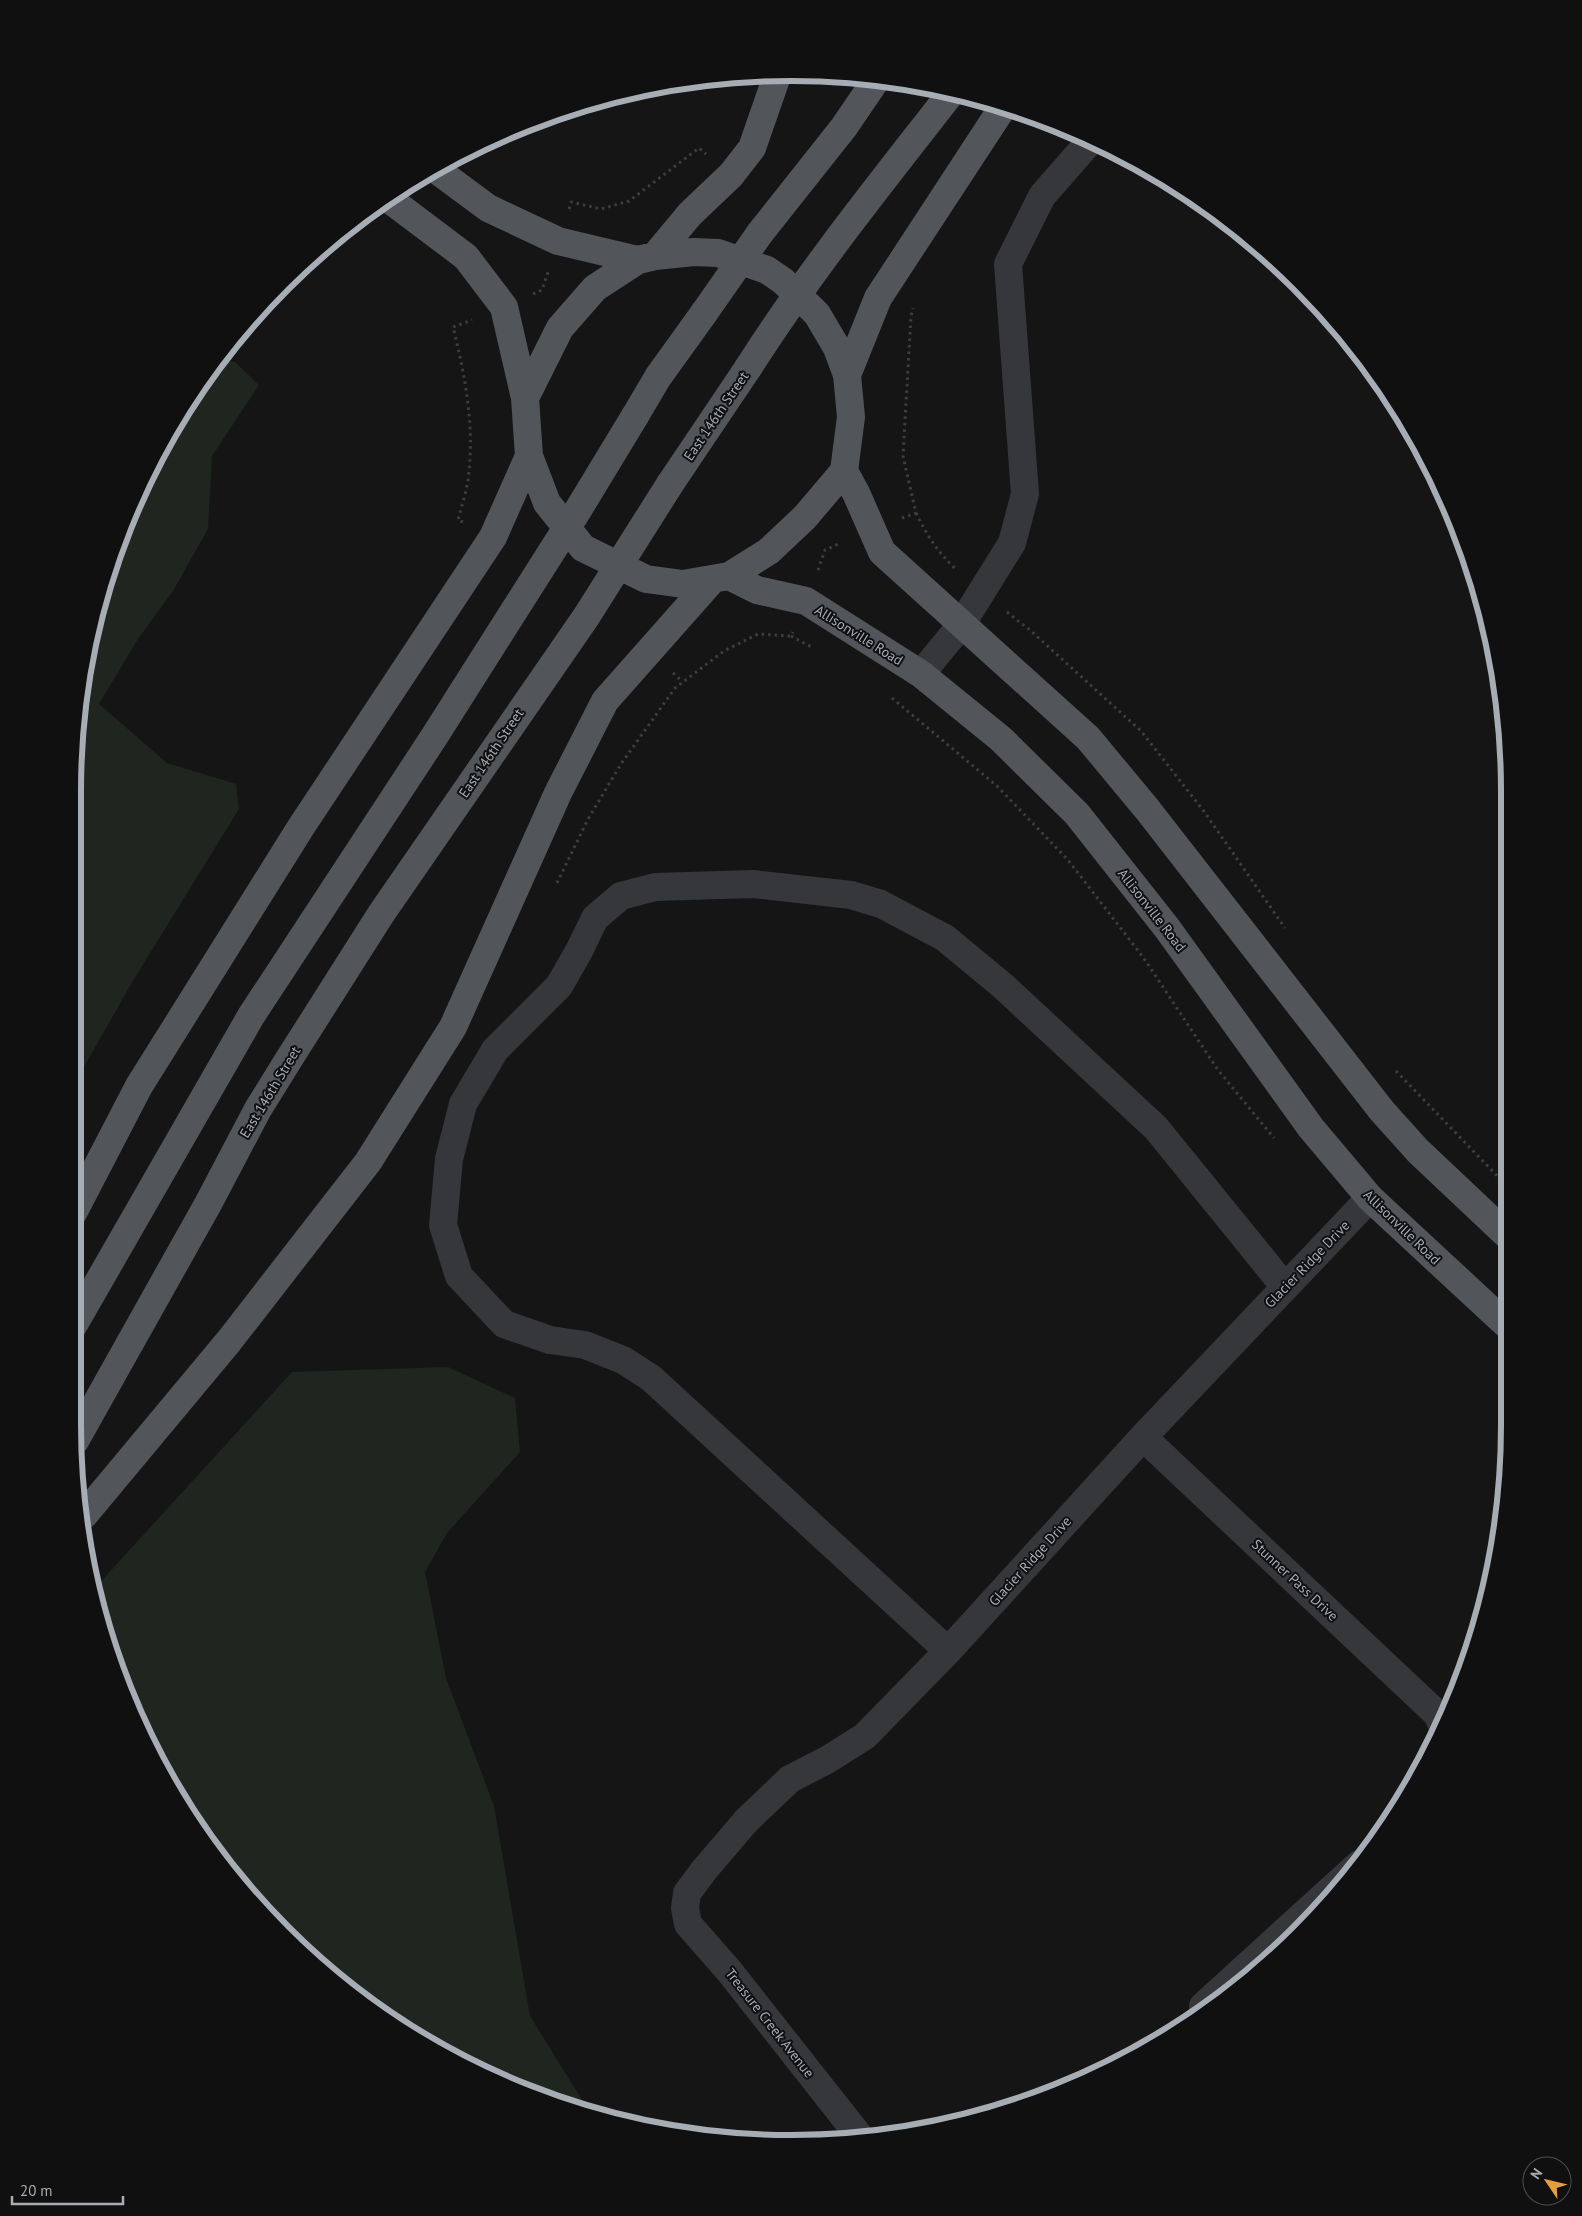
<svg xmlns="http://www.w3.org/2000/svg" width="1582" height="2216" viewBox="0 0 1582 2216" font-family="'PT Sans',sans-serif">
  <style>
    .green { fill: #1f261f }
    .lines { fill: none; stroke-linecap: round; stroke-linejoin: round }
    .path { stroke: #3c3e42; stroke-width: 3; stroke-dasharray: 2.5 4; stroke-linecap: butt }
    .minor { stroke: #36373b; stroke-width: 28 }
    .major { stroke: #52555a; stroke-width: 28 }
    .major-bridge { stroke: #52555a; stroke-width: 28 }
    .labels { text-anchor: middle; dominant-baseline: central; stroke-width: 4; stroke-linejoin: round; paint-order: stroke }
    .street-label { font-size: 14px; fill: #a7adb5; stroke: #101011 }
    .rim { fill: none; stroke: #a7adb5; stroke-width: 6 }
  </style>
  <rect width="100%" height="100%" fill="#151516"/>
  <path class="green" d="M216,361L235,362L259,385L212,456L208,529L173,591L138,639L99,704L167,763L236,784L239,809L134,979L73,1086V791L86,651L127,516L169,432Z
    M448,1367L515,1398L520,1452L447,1533L425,1572L446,1678L494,1806L530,2016L587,2108L516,2089L432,2047L317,1965L193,1824L127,1700L97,1611L94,1589L292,1372Z"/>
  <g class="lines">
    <path class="path" d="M569,209L571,202L601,209L629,201L699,148L706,154
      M533,294L542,290L548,272
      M916,513C927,535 938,553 956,569
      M902,518L916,513L903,456L911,316L913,308
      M463,522L458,520C462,504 468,488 469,471C474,423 465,375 453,327L472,320
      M818,570L825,550L841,543
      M1007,612L1031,631L1141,731L1203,810L1285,928
      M791,636L813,648
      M673,673L682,681
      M892,698L997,786L1068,860L1143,957L1218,1070L1274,1138
      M557,883L588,819L621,764L675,688L724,651L758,634L791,636L793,632
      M1396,1071L1506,1185"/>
    <path class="minor" d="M921,674L961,625L1012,543L1025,494L1008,264L1042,196L1091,140
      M1143,1437L1437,1714L1442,1725
      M948,1651L651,1378L623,1360L585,1345L550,1340L504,1324L459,1276L443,1225L449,1159L463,1104L495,1050L559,986L579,951L595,918L621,896L655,887L753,884L851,895L881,904L945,938L1003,986L1156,1128L1285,1287
      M1203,2006L1359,1864
      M860,2137L730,1972L688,1924L685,1908L687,1893L705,1869L746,1821L790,1779L827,1760L865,1736L948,1651L1143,1437L1370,1198"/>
    <path class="major" d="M434,168L488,208L558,241L638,260
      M389,199L466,257L504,307L525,398
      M694,252L718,253L767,270L783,281L817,314L837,348L847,375L851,417L844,471L805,517L769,551L729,576L683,584L646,579L583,548L547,503L529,456L525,398L560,328L595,288L638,260L655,256Z
      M655,256L690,214L731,175L752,148L777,76
      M847,375L878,298L1003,107
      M635,416L658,377L704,313
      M844,471L856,493L882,552L1088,738L1147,809L1382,1111L1418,1151L1507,1235
      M670,484L748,368
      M729,576L757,590L806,601L921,674L1001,739L1077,814L1167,928L1311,1128L1370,1198L1507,1325
      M73,1213L139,1086L301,827L493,537L529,456
      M75,1441L130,1343
      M84,1515L229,1341L368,1162L453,1027L558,793L605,701L713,579"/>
    <path class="major-bridge" d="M704,313L760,233L844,127L876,80
      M748,368C809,272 881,183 951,93
      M73,1326L251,1016L434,737L578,510L635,416
      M130,1343L208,1204L258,1109L289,1059L381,914L586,617L670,484"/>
  </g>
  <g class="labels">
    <g class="street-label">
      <text transform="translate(716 416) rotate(-56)">East 146th Street</text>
      <text transform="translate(859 635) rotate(32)">Allisonville Road</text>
      <text transform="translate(491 753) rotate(-56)">East 146th Street</text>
      <text transform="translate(1152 910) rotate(52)">Allisonville Road</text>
      <text transform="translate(270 1092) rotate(-59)">East 146th Street</text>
      <text transform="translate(1402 1227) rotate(44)">Allisonville Road</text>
      <text transform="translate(1307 1264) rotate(-46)">Glacier Ridge Drive</text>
      <text transform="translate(1030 1561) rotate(-48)">Glacier Ridge Drive</text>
      <text transform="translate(1295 1580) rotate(43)">Stunner Pass Drive</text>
      <text transform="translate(770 2023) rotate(52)">Treasure Creek Avenue</text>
    </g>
  </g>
  <path d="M0 0H1582V2216H0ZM791 81H791A710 710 0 0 1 1501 791V1425A710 710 0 0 1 791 2135H791A710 710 0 0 1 81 1425V791A710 710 0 0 1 791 81Z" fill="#101011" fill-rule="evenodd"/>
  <path class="rim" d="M791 81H791A710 710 0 0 1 1501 791V1425A710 710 0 0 1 791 2135H791A710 710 0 0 1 81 1425V791A710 710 0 0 1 791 81Z"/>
  <g transform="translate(1547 2181) rotate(305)"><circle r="24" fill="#101011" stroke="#4c4f53"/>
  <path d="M0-4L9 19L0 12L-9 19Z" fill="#e49d3f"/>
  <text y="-8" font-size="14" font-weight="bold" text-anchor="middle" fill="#a7adb5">N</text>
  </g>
  <path d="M12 2196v8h111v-8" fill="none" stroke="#a7adb5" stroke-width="2.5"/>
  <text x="20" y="2196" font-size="15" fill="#a7adb5" stroke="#101011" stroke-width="4" paint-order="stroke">20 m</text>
</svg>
